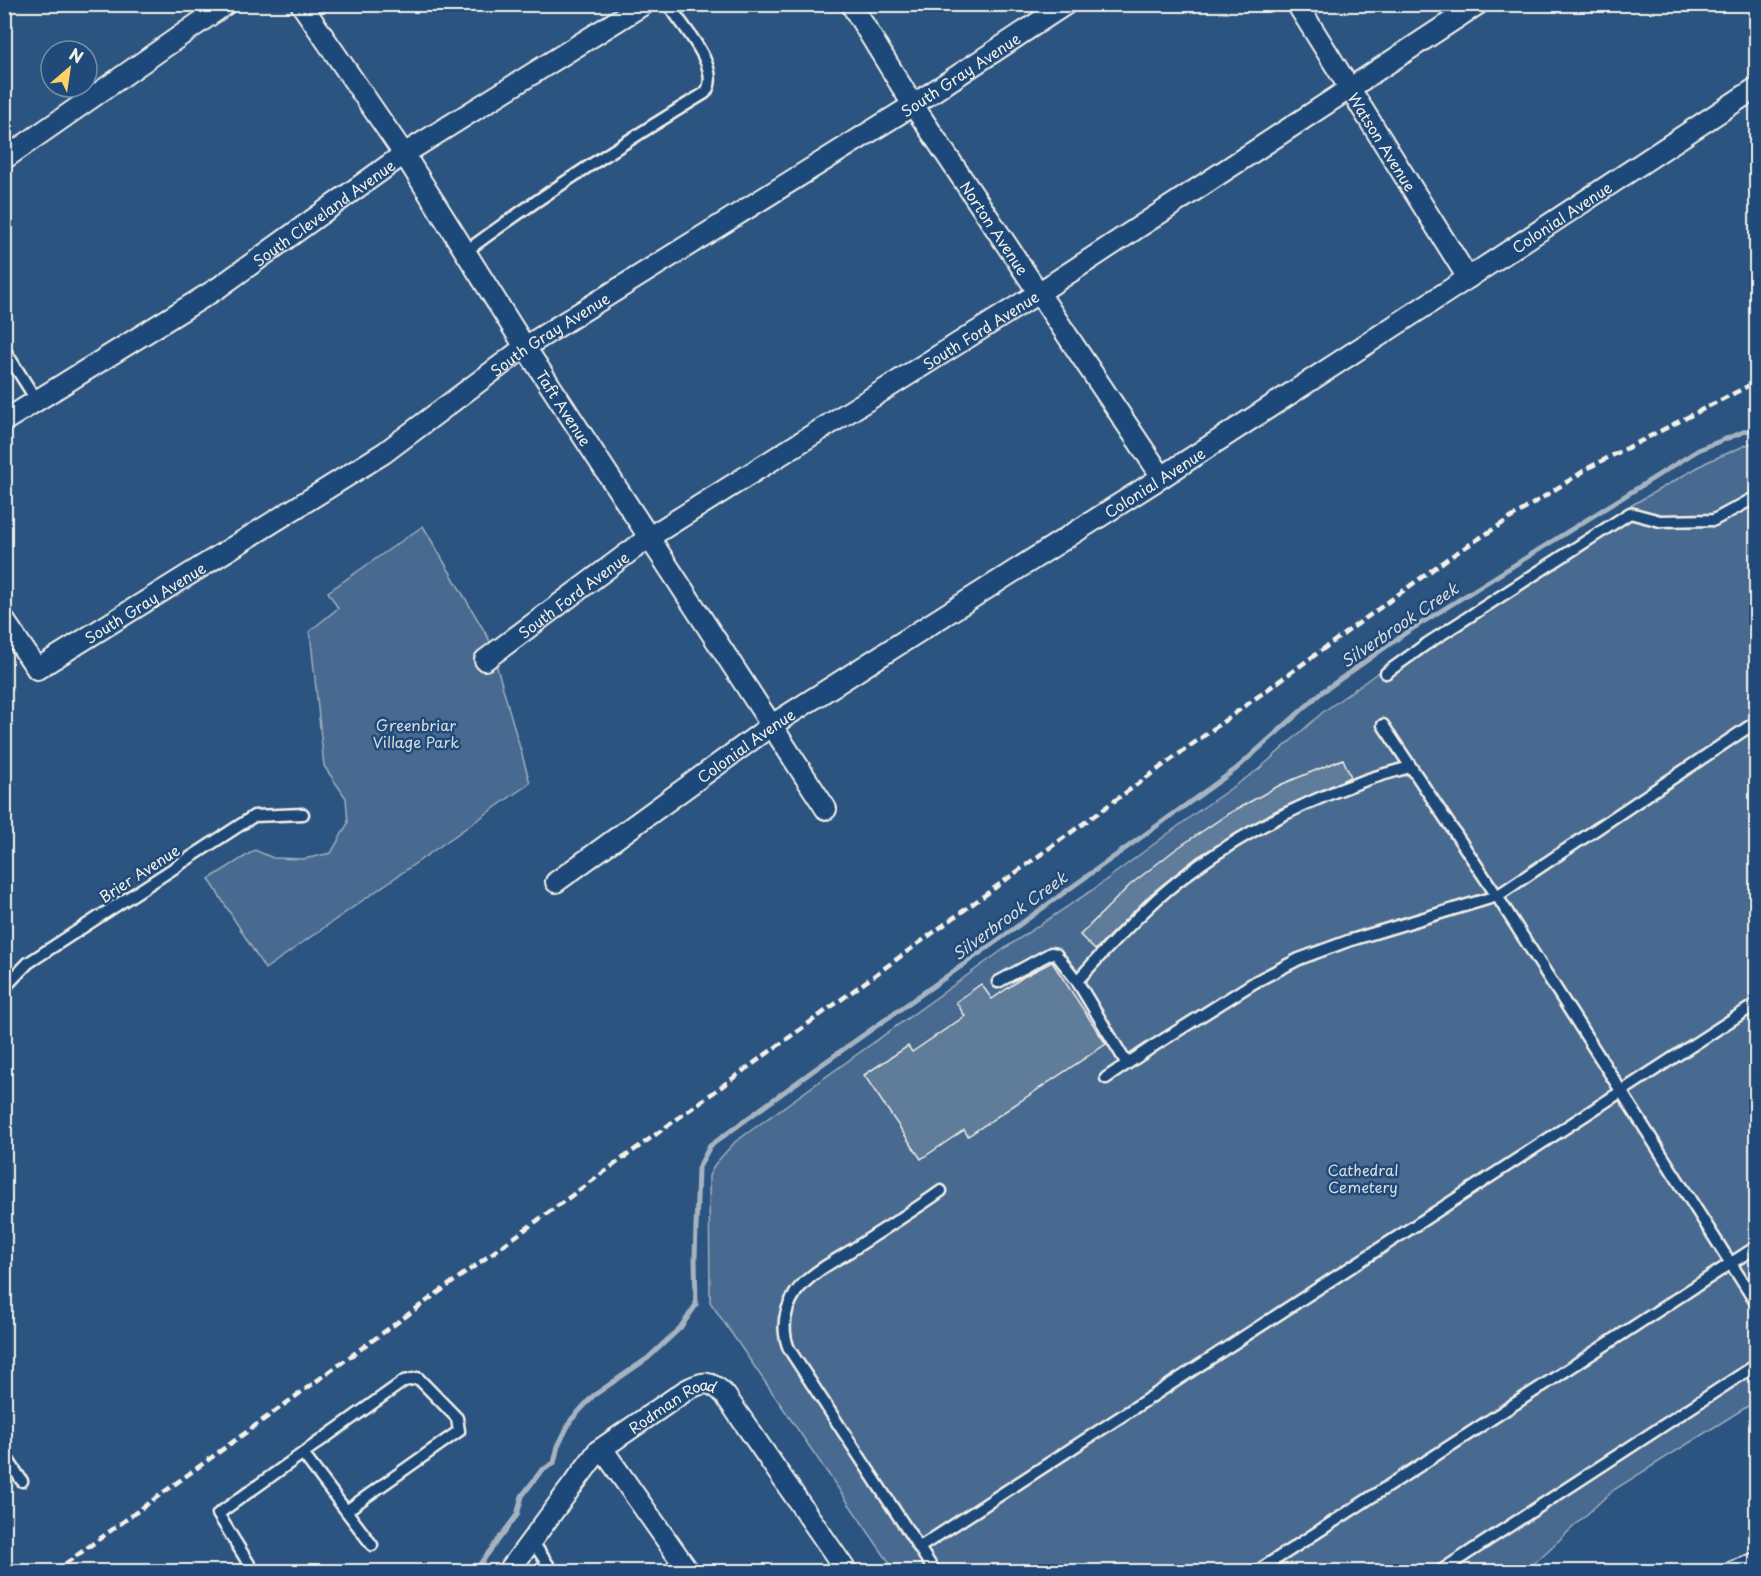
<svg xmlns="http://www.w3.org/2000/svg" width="1761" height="1576" viewBox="0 0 1761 1576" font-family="'Playpen Sans',sans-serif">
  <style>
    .green { fill: #496b90; stroke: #9eaebc; stroke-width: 1.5 }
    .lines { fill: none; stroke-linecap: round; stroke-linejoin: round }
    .stream { stroke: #a7b4c0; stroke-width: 5 }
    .building { fill: #5e7b9a; stroke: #f4f1e8; stroke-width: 1.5 }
    .lane-casing { stroke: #f4f1e8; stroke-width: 15 }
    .street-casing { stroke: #f4f1e8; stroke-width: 24 }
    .lane { stroke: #1f4a7a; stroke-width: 10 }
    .street { stroke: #1f4a7a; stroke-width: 20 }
    .rail { stroke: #f4f1e8; stroke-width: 4.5; stroke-dasharray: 9 4.5; stroke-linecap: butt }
    .labels { text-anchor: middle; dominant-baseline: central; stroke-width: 5; stroke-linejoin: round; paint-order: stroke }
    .street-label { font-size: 15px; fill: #f4f1e8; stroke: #1f4a7a }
    .park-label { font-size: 15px; fill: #dadddb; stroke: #1f4a7a }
    .water-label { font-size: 16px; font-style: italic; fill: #dadddb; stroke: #1f4a7a }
  </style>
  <rect width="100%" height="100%" fill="#2c5481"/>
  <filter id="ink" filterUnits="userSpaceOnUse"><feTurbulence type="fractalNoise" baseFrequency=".0167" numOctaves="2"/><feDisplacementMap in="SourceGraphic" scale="12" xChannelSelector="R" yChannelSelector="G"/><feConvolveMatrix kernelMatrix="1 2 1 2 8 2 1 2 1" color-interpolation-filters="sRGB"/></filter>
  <g filter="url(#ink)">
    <path class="green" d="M1756,441V1401L1612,1491L1540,1558L1524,1571H895L710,1302L709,1176L715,1164L735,1142L1008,946L1091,891L1201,809L1259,769L1323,712L1412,648L1625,509L1707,462Z
      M423,526L489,639L530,783L265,969L209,879L255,850L273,858L304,859L331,853L348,823L346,798L324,766L310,631L338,608L328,592Z"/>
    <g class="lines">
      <path class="stream" d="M474,1572L517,1515L522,1496L541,1471L554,1463L558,1446L571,1420L593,1396L648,1358L680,1328L696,1305L695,1257L698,1169L710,1146L814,1070L994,943L1236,769L1322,692L1404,634L1700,449L1756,427"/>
    </g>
    <path class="building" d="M1343,759L1351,777L1275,811L1197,857L1152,893L1095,950L1080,935L1130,885L1176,849L1228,814L1280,785Z
      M1052,962L1106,1044L968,1136L964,1130L921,1159L864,1075L908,1046L912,1052L965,1016L956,1002L981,984L992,999L1025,976Z"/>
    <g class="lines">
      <g class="lane-casing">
        <path id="lane" d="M465,252C543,194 623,143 705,93C724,70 681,24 668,4
          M4,349L37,401
          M1386,673L1425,645L1630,513L1660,521L1714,520L1756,497
          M1383,725L1497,896L1756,1303
          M1077,981C1103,952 1129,925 1157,899C1211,850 1290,807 1358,783C1375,776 1393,772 1410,767
          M998,982L1051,953L1056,954L1077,981L1127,1064
          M4,988L28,963L254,816L303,814
          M1106,1078L1155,1045L1255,982L1299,959L1348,941L1497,896L1756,722
          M4,1454L22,1481
          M303,1454L372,1545
          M532,1541L553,1572
          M920,1547L1756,1004
          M254,1572L218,1514L404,1381L418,1378L457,1418L459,1431L346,1511
          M935,1572L789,1349C781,1329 784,1310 796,1292C811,1272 835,1261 855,1248C884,1229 913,1211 941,1191
          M1256,1572L1756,1247
          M1439,1572L1756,1365"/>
      </g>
      <g class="street-casing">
        <g id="street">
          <path id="s1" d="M301,4L404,154L525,347L826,809"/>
          <path id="s2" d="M851,4L913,105L1162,477"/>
          <path id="s3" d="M1297,4L1468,278"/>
          <path d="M4,159L226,4"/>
          <path id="s4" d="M4,421L218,288L404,154L644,4"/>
          <path id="s5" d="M4,620L37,669L384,453L525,347L913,105L1066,4"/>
          <path id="s6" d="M485,660L648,538L1040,292L1478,4"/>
          <path id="s7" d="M556,882L772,725L1162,477L1468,278L1756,88"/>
          <path d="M598,1451L608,1457L689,1572"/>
          <path id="s8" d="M508,1572L598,1451L685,1391C703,1381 711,1380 725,1395L847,1572"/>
          <path d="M1733,1572L1756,1563"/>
        </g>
      </g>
      <use href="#lane" class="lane"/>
      <use href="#street" class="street"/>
      <path class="rail" d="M54,1572L1447,559L1590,467L1756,382"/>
    </g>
  </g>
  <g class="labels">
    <g class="street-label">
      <text stroke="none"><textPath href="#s5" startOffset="1158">South Gray Avenue</textPath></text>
      <text stroke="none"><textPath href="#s3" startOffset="162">Watson Avenue</textPath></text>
      <text stroke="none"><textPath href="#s4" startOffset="382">South Cleveland Avenue</textPath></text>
      <text stroke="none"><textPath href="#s7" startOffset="1206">Colonial Avenue</textPath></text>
      <text stroke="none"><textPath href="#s2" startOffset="266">Norton Avenue</textPath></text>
      <text stroke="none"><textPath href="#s6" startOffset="596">South Ford Avenue</textPath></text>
      <text stroke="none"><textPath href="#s5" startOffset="672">South Gray Avenue</textPath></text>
      <text stroke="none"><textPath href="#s1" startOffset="482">Taft Avenue</textPath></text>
      <text stroke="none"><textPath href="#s7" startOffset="720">Colonial Avenue</textPath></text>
      <text stroke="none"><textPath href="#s6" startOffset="110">South Ford Avenue</textPath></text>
      <text stroke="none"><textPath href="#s5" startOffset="186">South Gray Avenue</textPath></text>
      <text stroke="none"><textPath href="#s7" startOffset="234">Colonial Avenue</textPath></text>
      <text transform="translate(139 873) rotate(-33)">Brier Avenue</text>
      <text stroke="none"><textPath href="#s8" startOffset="240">Rodman Road</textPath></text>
    </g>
    <g class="park-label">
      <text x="416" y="724">Greenbriar<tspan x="416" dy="17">Village Park</tspan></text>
      <text x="1363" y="1169">Cathedral<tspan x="1363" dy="17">Cemetery</tspan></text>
    </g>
    <g class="water-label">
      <text transform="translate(1399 624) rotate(-34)">Silverbrook Creek</text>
      <text transform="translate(1009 915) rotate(-36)">Silverbrook Creek</text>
    </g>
  </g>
  <rect width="1761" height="1576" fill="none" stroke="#1f4a7a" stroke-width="24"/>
  <rect x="12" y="12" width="1737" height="1552" fill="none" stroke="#f4f1e8" stroke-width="2" filter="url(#ink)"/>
  <g transform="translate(69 69) rotate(29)"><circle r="28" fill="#1f4a7a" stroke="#748da6" stroke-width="1.5"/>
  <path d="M0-4.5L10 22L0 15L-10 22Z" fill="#ffd166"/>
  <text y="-9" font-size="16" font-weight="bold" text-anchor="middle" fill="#f4f1e8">N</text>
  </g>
</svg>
